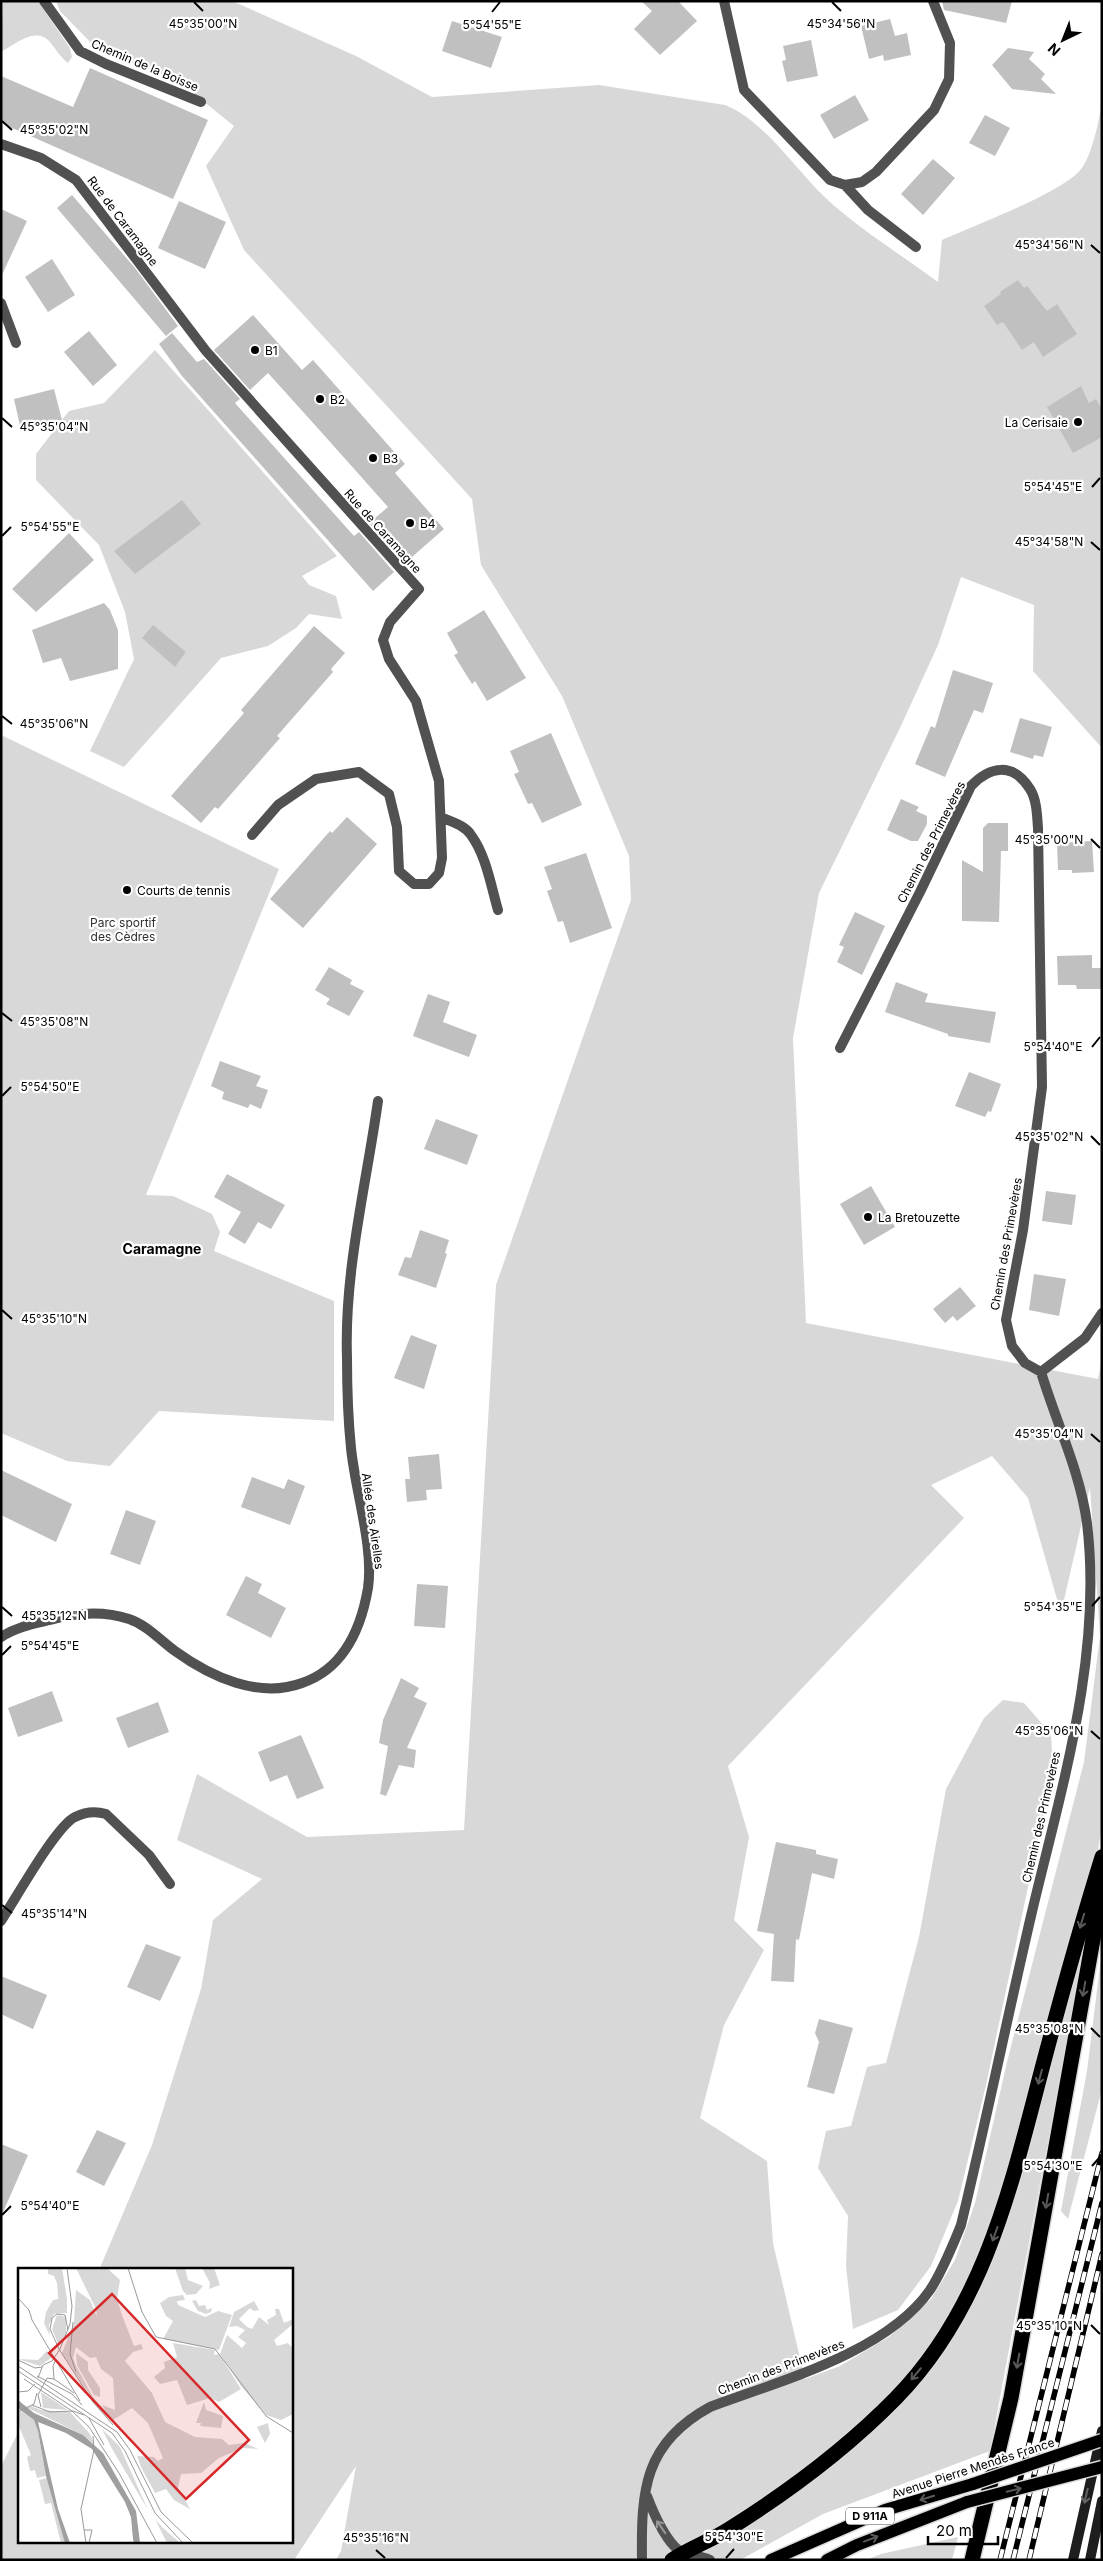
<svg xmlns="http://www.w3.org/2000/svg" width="1103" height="2561" viewBox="0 0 1103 2561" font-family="Inter,sans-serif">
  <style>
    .green { fill: #d8d8d8; fill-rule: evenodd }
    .building { fill: #c0c0c0 }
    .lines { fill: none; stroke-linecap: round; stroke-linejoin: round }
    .primary-casing { stroke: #dbdbdb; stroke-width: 15 }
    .highway-casing { stroke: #dbdbdb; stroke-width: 18 }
    .street { stroke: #515151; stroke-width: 10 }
    .secondary { stroke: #1e1e1e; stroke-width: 10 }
    .primary { stroke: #000; stroke-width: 12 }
    .highway { stroke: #000; stroke-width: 15 }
    .rail-casing { stroke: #000; stroke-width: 5.5 }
    .rail { stroke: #fff; stroke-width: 4; stroke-dasharray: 11; stroke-linecap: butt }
    .primary-bridge-casing { stroke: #dbdbdb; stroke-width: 15; stroke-linecap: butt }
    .primary-bridge { stroke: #000; stroke-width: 12 }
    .oneway { stroke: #595959 }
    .oneway2 { stroke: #626262 }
    .oneway3 { stroke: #979797 }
    .ticks { fill: none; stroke: #000; stroke-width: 2 }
    .poi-dot { fill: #000; stroke: #fff; stroke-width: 2 }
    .labels { text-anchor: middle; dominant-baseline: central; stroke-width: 4.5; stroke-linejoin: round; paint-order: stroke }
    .shield { fill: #fff; stroke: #4c4c4c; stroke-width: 1 }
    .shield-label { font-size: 11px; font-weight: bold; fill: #000 }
    .street-label { font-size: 12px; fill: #000; stroke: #fff }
    .poi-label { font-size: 12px; fill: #000; stroke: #fff; text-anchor: start }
    .park-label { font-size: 12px; fill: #2f2f2f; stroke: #fff }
    .neighbourhood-label { font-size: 14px; font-weight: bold; fill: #000; stroke: #fff }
    .inset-road { fill: none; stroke: #999; stroke-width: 1 }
    .view { fill: #d62828; fill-opacity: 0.15; stroke: #d62828; stroke-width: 2.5 }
    .inset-edge { fill: none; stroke: #000; stroke-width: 2.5 }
    .ticks-label { font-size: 12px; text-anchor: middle; fill: #000; stroke: #fff; stroke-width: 4.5; stroke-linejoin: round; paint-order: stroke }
  </style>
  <rect width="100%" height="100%" fill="#fff"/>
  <path class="green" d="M3,1H38L70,48L72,57L68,63C60,57 56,49 50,42C35,26 16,44 1,52Z
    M56,1H229L239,4L356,56L432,97L599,85L725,105C766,121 798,174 831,203C864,232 903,256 938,282L942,240C973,226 1064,192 1081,169C1092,155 1099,120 1102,103V748L1033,671L1034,605L961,577L938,645L900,728L819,893L793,1038L806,1323L1098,1379L1102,1359V1825L1076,1991L990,2451L823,2514L740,2560H336L341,2551L356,2466L294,2560H1V2466L19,2431V2542H291V2270H99L152,2145L201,1989L213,1920L262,1879L177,1840L197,1774L307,1837L464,1830L496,1285L631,900L629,856L562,696L481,565L472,499L244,250L206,166L234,126L177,80L99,51L60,11ZM992,1456L1028,1498L1061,1613L1090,1487L1100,1636L1084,1762L1007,2062L975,2203L955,2260L931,2299L890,2336L840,2366L805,2379L773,2243L767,2161L700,2118L724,2025L764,1950L734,1920L749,1837L728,1766L964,1518L931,1485Z
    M155,350L337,556L302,576L309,585L336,596L342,619L309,614L296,628L268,646L221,658L124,767L90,751L134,659L125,612L99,545L36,480V454L69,411L104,403Z
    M1,735L279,869L146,1195L173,1196L212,1214L220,1232L214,1251L334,1301V1421L159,1411L110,1466L67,1461L1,1433Z
    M1003,1700L1024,1703L1051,1734L1053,1769L986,2085L958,2201L931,2266L898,2310L853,2329L846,2266L848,2216L818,2168L826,2131L851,2126L867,2067L886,2063L919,1937L946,1789L984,1718Z
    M1102,1950V2089L1068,2219L1061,2211L1087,2071Z
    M958,2537L952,2560H866L881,2554Z"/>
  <path class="building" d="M641,1H678L697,21L660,55L634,29L652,11Z
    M942,1H1012L1006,23L944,10Z
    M890,19L895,36L907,33L911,55L884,61L883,55L869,59L861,26Z
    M452,21L502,37L491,68L442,51Z
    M811,40L818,76L787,82L782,61L786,60L783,46Z
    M1008,48L1034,52L1029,59L1045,74L1041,79L1056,94L1012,89L992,65Z
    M90,68L208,120L173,199L1,123V76L73,107Z
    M855,95L869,120L834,139L820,115Z
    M985,115L1010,128L995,156L969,143Z
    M933,159L955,178L923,215L901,194Z
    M72,195L135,268L178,326L166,336L57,208Z
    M179,201L226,222L205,269L158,248Z
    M1,209L27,221L1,277Z
    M52,259L75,295L48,312L25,277Z
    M1018,280L1024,288L1027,286L1047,311L1057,304L1077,334L1043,357L1034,342L1022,350L1003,322L997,325L984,306L1001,294L1000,292Z
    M253,315L302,370L313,360L405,464L395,473L444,529L405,563L369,523L388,507L323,434L268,373L250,390L214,350Z
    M89,331L117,365L93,386L64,352Z
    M172,333L197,362L204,359L240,399L235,403L354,536L359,532L394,572L373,591L182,376L159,344Z
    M1081,386L1089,403L1096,399L1102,410V437L1073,453L1047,407Z
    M54,389L62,420L21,430L14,399Z
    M182,500L201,524L135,574L114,551Z
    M69,533L94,560L36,612L12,589Z
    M104,603L110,610L118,630V669L70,681L61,658L43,663L32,630Z
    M484,610L526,678L487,701L475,681L472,684L454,655L458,653L447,633Z
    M153,625L186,652L175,667L142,638Z
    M314,626L345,653L331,669L333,672L277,736L280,738L218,809L215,807L201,823L171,796L244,713L241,710Z
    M953,670L993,683L983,713L974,710L945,777L915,764L931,726L935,728Z
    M1020,718L1052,727L1043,757L1034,755L1033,759L1010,752Z
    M551,733L582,805L542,823L532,803L528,804L514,774L519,772L510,751Z
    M901,799L919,807L916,811L927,816V824L918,841H911L887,830Z
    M347,817L377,844L303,928L270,899L330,831L332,833Z
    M988,823H1008V851H1001L999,922L962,921V860L983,872V828Z
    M1092,841L1094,872L1072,873V870H1058L1057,843Z
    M586,853L612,928L570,943L563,921L558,922L547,891L552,889L544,867Z
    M855,912L885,926L862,975L837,962L844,947L839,945Z
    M1092,955V968H1102V989H1077L1076,985H1058L1057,956Z
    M329,967L352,980L350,984L364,991L349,1016L326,1004L330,999L315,990Z
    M896,982L928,994L925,1002L996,1012L990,1043L948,1036V1034L885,1012Z
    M428,994L450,1002L443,1022L477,1035L469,1057L413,1036Z
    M220,1061L261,1076L256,1086L268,1090L261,1109L250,1104L248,1108L222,1099L224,1092L211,1086Z
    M969,1072L1001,1084L991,1112L988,1111L985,1117L955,1106Z
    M436,1119L478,1135L467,1165L424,1149Z
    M227,1174L285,1205L271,1229L258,1222L245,1244L228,1234L241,1212L214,1197Z
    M871,1186L895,1227L864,1245L840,1204Z
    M1046,1191L1076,1195L1072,1225L1042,1221Z
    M420,1230L449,1240L445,1253L447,1254L436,1288L398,1275L405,1257L411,1258Z
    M1034,1274L1066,1279L1059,1316L1029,1310Z
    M960,1287L976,1306L957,1321L953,1316L945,1323L933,1309Z
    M411,1335L437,1345L424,1389L394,1378Z
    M439,1454L442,1489L426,1490L427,1500L407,1502L405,1479H410L408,1457Z
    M1,1470L72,1504L56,1542L1,1515Z
    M252,1477L284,1489L288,1479L305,1486L290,1525L241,1507Z
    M126,1510L156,1521L140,1565L110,1554Z
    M246,1576L262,1584L258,1593L286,1608L271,1638L226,1615Z
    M417,1584L448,1586L445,1628L414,1626Z
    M401,1678L419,1688L414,1697L427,1703L407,1748L416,1750L414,1768L399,1765L386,1796L380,1794L388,1746L379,1743L383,1720Z
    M52,1691L63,1721L18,1737L8,1708Z
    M158,1702L169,1732L128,1748L116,1718Z
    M301,1735L324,1788L297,1799L287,1775L270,1782L258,1752Z
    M776,1842L816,1850V1854L838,1859L834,1879L812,1873L799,1940L796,1939L794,1982L771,1981L774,1934L757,1931Z
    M146,1944L181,1957L160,2001L127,1987Z
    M1,1976L47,1995L33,2029L1,2014Z
    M819,2019L853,2028L834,2094L807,2087L819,2042L815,2033Z
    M97,2130L126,2143L104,2186L76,2172Z
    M1,2144L28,2155L1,2217Z"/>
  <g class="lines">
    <g class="primary-casing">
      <path id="primary" d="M771,2560L885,2510L973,2484
        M827,2560L857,2545L967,2502"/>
    </g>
    <g class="highway-casing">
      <path id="highway" d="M672,2560C690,2548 710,2541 729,2529C788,2492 847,2448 896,2398C986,2306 1012,2182 1044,2061C1062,1993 1081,1925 1102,1857
        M972,2560L1011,2398L1102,1889"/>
    </g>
    <path class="street" d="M44,1L80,51L106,64L201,102
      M724,1L744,90L830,180L845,185L862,182L876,172L934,110L949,79L950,43L933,1
      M1,144L41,158L76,180L206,351L419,589L390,622L383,640L389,659L416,701L439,781L442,858L439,873L429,884H414L399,871L397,827L389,794L359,772L316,779L278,805L252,835
      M845,185L868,210L916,247
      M1,303L16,343
      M441,817C451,822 465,825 471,835C486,855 491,886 498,910
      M1041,1372L1085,1338L1102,1313
      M1,1637C16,1627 33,1624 50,1620C75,1613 104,1611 129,1619C147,1625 160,1640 175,1651C211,1677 259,1699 302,1683C343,1669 361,1629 368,1588C374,1547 355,1490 351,1448C348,1418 347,1388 347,1358C344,1272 366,1186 378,1101
      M1,1921C15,1900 56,1826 75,1817C85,1812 96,1811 106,1814L149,1855L170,1884
      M647,2496C653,2512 667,2545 683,2553C689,2555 702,2556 710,2560
      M642,2560C641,2490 644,2443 710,2407C779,2381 886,2353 930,2290C943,2270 952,2247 961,2225C986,2122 1007,2019 1031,1916C1061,1789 1103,1656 1087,1523C1080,1471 1056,1422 1041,1372L1025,1363L1012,1346L1006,1320L1023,1230L1042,1087L1038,828C1037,816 1037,800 1030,789C1013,762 990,766 971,786L920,892L840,1048"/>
    <path class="secondary" d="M1073,2560L1102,2431
      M1090,2560L1102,2501"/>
    <use href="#primary" class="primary"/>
    <use href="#highway" class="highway"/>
    <g class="rail-casing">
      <path id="rail" d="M1000,2560L1102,2153
        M1013,2560L1102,2203
        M1029,2560L1102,2254"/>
    </g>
    <use href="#rail" class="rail"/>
    <g class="primary-bridge-casing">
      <path id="primary-bridge" d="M973,2484L1102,2440
        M967,2502L1102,2467"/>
    </g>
    <use href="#primary-bridge" class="primary-bridge"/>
  </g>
  <defs><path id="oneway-shaft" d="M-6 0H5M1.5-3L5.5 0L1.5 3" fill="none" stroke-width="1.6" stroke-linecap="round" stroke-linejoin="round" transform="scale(1.25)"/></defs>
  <g class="oneway">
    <use href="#oneway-shaft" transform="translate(1082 1921) rotate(107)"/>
    <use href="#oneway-shaft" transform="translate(1084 1989) rotate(100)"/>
    <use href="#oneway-shaft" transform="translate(1040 2077) rotate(105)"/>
    <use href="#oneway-shaft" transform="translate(1047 2201) rotate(100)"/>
    <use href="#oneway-shaft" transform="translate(995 2234) rotate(110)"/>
    <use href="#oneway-shaft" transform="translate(1018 2361) rotate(100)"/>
    <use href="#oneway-shaft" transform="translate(916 2374) rotate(130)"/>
    <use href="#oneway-shaft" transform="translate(1014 2490) rotate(-14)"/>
    <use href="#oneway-shaft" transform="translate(927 2498) rotate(163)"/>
    <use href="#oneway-shaft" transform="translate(871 2539) rotate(-21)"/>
  </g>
  <use class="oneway2" href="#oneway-shaft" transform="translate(1086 2496) rotate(103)"/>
  <use class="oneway3" href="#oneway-shaft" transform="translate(661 2527) rotate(-125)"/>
  <path class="ticks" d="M194,2L203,11M832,2L841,11M492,12L500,2M2,121L12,130M1091,245L1100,253M2,418L12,427M1092,487L1100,478M2,536L11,527M1091,542L1100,550M2,716L12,724M1091,839L1100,848M2,1013L12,1021M1092,1047L1100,1037M2,1096L11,1087M1091,1136L1100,1145M2,1310L12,1319M1091,1434L1100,1442M1092,1606L1100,1597M2,1607L12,1616M2,1655L11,1646M1091,1731L1100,1739M2,1905L12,1913M1091,2028L1100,2037M1092,2166L1100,2157M2,2215L11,2206M1091,2325L1100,2334M376,2550L385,2558M726,2558L734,2549"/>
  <g class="poi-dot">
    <circle cx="255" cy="350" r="5"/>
    <circle cx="320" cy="399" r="5"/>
    <circle cx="1078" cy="422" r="5"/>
    <circle cx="373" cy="458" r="5"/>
    <circle cx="410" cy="523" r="5"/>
    <circle cx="127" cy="890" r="5"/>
    <circle cx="868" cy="1217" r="5"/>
  </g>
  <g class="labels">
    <rect class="shield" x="846" y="2507.5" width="48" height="17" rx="4"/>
    <g class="shield-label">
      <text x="870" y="2516">D 911A</text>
    </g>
    <g class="street-label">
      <text transform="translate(145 65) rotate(23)">Chemin de la Boisse</text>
      <text transform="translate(123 221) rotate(53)">Rue de Caramagne</text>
      <text transform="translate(383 531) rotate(48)">Rue de Caramagne</text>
      <text transform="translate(931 842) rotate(-63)">Chemin des Primevères</text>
      <text transform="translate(1006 1244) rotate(-80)">Chemin des Primevères</text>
      <text transform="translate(373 1521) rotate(82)">Allée des Airelles</text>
      <text transform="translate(1041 1817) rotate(-77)">Chemin des Primevères</text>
      <text transform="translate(781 2367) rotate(-21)">Chemin des Primevères</text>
      <text transform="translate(973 2468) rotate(-18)">Avenue Pierre Mendès France</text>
    </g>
    <g class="poi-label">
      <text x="265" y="350">B1</text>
      <text x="330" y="399">B2</text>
      <text x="1068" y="422" text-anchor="end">La Cerisaie</text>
      <text x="383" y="458">B3</text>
      <text x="420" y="523">B4</text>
      <text x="137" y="890">Courts de tennis</text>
      <text x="878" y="1217">La Bretouzette</text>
    </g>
    <g class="park-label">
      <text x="123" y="922">Parc sportif<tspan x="123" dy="14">des Cèdres</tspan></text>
    </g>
    <g class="neighbourhood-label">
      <text x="162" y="1248">Caramagne</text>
    </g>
  </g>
  <g transform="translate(18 2268)">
    <rect width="275" height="275" fill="#fff"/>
    <path d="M30,0H44L49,31V45L36,46L31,57L32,68L26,55L28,44L35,32L40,31V27L39,15L36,8L30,6ZM58,0H89L102,12L99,31L104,47L116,78L123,76L125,81L115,84L107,93L134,125L147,154L177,169L204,171L211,177L227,175L240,181L225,180L201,190L183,205L163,206L160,220L172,241L156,232L148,221L137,225L123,199L119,188L136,189L140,193L145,190L130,155L114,140L95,152L97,156L79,138L44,85L56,54L58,22L72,32L79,49L78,41ZM58,79L72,90L78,89L83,101L95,110L97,142L84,137L88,144L75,129L58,98L55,90ZM157,0H167L170,12L185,18L178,26L169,27L165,23ZM196,0L202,17L191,21L192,15L184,0ZM165,27L167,32L159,33L160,37L187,49L200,43L214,47L201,82L145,71L155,53L148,48L142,35L151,29ZM178,32L181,38L187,37L189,42L194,40L193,44L188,46L180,43L174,33ZM236,33L241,42L236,43L232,40L221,51L229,59L234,61L241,49L251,57L249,52L258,47L257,41H261L266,55L275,51V56L256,72L259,78L270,75L275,81V146L263,152L248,147L223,118L202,86L209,67L224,80L228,75L220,69L227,62L219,58L211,59L216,44ZM39,47L48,49V66L41,78L34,61ZM155,75L197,82L196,87L201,86L223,121L201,134L192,130L169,137L159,112L142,116L136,109L147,100L146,94L159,89ZM29,83L34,89L22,98L0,91L20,92ZM58,85L70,94V102L82,120V129L76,127L59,97ZM23,124L50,142L25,140ZM186,134L188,142L205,148L203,160L182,158L183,155H178ZM13,138L23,142L52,144L72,166L76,176L65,167L8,139ZM4,143L16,152L20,163L28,208L19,210L17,202L12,203L9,189L13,187L0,156V145ZM250,155L252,166L247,175L239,159ZM84,161L102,179L130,242L93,179ZM29,210L46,266L47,275H43L33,235L27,236L21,212ZM137,251L144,259L162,275H149Z" fill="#d8d8d8" fill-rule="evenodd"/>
    <path d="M0,132L16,145L65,167L85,185L118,243L122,275H116L115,271L113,249L107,234L74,181L48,165L20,154L40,241L52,275H47L28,208L20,163L16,152L0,140Z" fill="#9f9f9f"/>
    <path class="inset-road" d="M110,0L124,44L138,69L197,81L248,148L275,165M0,30L11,42L14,52L62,133M55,54L52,86L58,104M50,62L47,47L39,46L34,50L32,61L41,81L75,134L95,157M38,91L35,98L36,111L56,125M0,92L17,100L24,99M0,98L99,164L112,182L143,244L175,275M0,103L94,165L107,183L137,245L165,275M19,108L54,126L64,137M20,110L25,97L34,93L42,81L52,56L54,38L49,0M6,111L54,143L71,159L101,205L139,275M0,124L10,123L17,116M14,137L32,144L55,143L66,147M23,139L20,127L29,110L36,111M0,144L16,136L19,125M71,150L86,177M66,262H74L71,275M68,275L63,241L76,182L75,168"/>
    <path class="view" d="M94,26L231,172L168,231L31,85Z"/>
    <rect width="275" height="275" class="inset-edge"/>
  </g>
  <g class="ticks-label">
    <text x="203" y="28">45°35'00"N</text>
    <text x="841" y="28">45°34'56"N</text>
    <text x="492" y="29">5°54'55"E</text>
    <text x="54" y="134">45°35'02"N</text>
    <text x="1049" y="249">45°34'56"N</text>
    <text x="54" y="431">45°35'04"N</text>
    <text x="1053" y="491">5°54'45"E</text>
    <text x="50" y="531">5°54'55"E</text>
    <text x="1049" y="546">45°34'58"N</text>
    <text x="54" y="728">45°35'06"N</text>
    <text x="1049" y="844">45°35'00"N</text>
    <text x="54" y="1026">45°35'08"N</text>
    <text x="1053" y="1051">5°54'40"E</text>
    <text x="50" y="1091">5°54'50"E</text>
    <text x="1049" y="1141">45°35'02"N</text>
    <text x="54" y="1323">45°35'10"N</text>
    <text x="1049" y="1438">45°35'04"N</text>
    <text x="1053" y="1611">5°54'35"E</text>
    <text x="54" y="1620">45°35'12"N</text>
    <text x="50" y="1650">5°54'45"E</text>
    <text x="1049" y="1735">45°35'06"N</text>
    <text x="54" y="1918">45°35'14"N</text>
    <text x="1049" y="2033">45°35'08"N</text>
    <text x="1053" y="2170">5°54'30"E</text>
    <text x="50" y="2210">5°54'40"E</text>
    <text x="1049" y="2330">45°35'10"N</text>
    <text x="734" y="2541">5°54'30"E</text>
    <text x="376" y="2542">45°35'16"N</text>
  </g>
  <rect width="1103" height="2561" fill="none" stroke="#000000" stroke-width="5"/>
  <g transform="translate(1063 40) rotate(223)" stroke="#ffffff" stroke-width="4" paint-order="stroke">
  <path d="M0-4L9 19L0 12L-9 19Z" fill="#000000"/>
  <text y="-8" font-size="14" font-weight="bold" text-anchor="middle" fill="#000000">N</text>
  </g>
  <path d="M928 2536v8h70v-8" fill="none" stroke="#000000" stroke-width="2.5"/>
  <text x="936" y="2536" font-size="15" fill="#000000" stroke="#ffffff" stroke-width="4" paint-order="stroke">20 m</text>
</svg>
